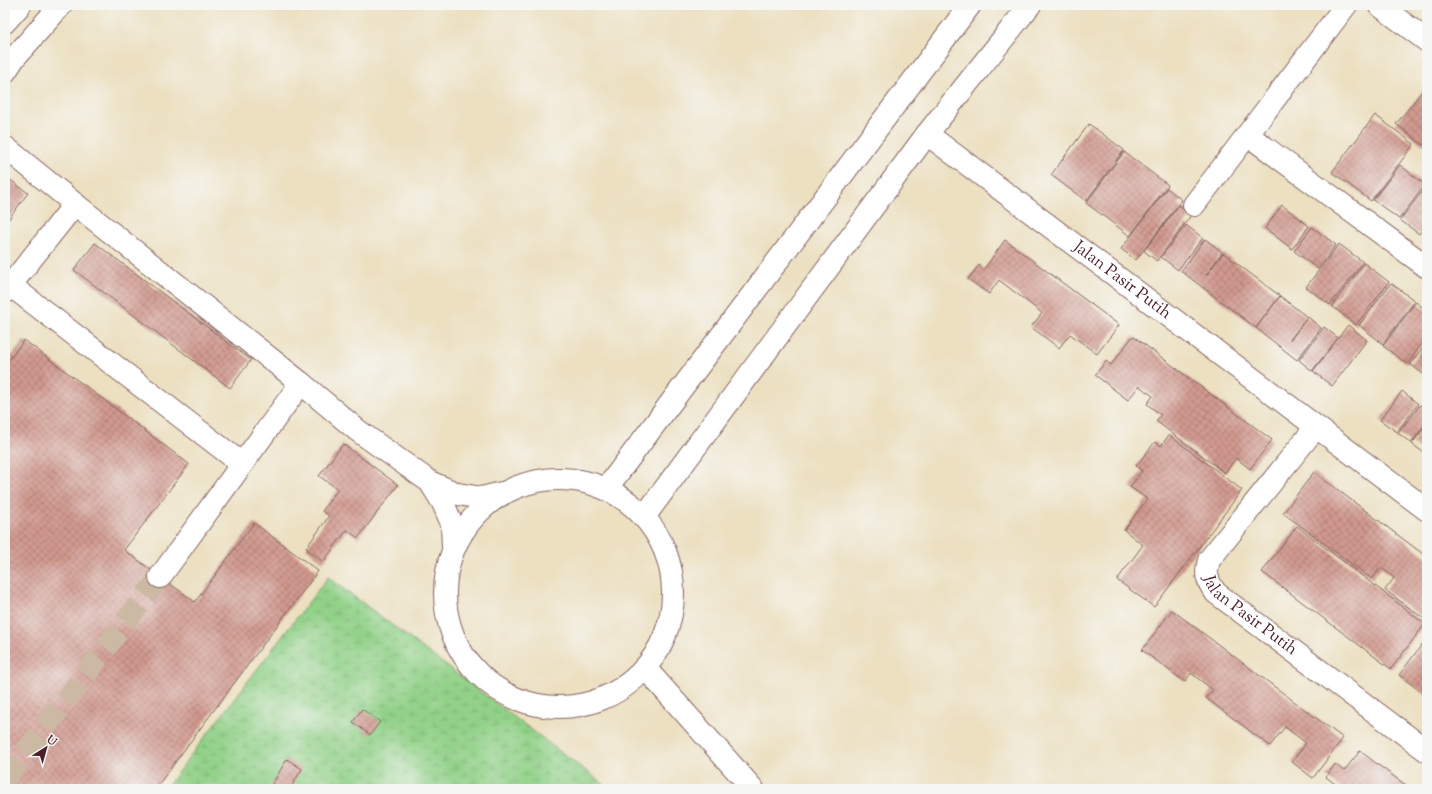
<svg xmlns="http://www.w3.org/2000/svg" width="1432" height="794" viewBox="0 0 1432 794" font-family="'Sorts Mill Goudy',serif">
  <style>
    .wetland { fill: url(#wetland-marsh); stroke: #6e785a }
    .building { fill: url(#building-cross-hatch) }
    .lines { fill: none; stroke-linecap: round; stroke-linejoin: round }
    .minor-tunnel { stroke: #ccb9a3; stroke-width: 22; stroke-dasharray: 22 11; stroke-linecap: butt }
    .minor-casing { stroke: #836360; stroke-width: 24 }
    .minor { stroke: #fff; stroke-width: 22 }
    .labels { text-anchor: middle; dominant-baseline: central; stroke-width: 3; stroke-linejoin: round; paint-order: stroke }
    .street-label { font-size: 17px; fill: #4a1f2b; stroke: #f6f6f2 }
  </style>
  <defs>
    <pattern id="wetland-marsh" width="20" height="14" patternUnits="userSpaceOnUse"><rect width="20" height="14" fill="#91d188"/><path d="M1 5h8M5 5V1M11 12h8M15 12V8" fill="none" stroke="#7fb376"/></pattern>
    <pattern id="building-cross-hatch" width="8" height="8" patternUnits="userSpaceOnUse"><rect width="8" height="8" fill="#d19a8f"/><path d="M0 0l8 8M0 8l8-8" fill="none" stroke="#ac7d75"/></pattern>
  </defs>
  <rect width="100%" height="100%" fill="#f6f6f2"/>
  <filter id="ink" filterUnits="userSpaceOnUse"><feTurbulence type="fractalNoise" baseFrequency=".025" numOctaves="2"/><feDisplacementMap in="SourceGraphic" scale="8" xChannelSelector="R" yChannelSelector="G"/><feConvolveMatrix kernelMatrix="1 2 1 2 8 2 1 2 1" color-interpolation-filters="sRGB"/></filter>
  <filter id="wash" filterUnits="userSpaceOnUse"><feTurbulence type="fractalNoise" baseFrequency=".012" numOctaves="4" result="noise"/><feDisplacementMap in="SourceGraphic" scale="16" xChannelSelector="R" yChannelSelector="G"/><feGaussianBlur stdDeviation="0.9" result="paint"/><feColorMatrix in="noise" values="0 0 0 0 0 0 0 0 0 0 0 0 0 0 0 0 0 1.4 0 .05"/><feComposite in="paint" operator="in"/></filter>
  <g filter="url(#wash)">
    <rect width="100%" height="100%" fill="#ece0c1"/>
    <path class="wetland" d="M328,577L610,789H165Z"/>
    <g id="blocks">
      <path class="building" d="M1424,89L1427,91V140L1423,145L1396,124Z
        M1375,115L1414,144L1371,201L1332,172Z
        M1089,124L1124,150L1086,201L1051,175Z
        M1124,152L1168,185L1130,236L1086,203Z
        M1400,165L1425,185L1399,219L1373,200Z
        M5,176L28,193L5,224Z
        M1427,185V224L1419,234L1400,220Z
        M1167,188L1182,200L1136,260L1121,249Z
        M1179,205L1192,214L1157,261L1144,251Z
        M1282,205L1309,226L1292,249L1265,228Z
        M1186,225L1203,238L1178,270L1161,257Z
        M1312,227L1336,245L1318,269L1294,251Z
        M1205,239L1222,252L1206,276L1223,253L1280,296L1256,328L1181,271Z
        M1005,240L1119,325L1097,354L1070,334L1059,348L1031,327L1042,313L999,280L989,294L968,279L979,265L984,269Z
        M95,243L251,360L230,388L74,270Z
        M1339,244L1363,262L1330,305L1306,287Z
        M1364,263L1389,282L1356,325L1332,306Z
        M1391,283L1415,301L1383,344L1359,325Z
        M1280,296L1307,317L1290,340L1308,317L1321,328L1297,360L1256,328Z
        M1416,302L1427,311V337L1407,364L1383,346Z
        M1348,325L1367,340L1332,386L1313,371Z
        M1324,327L1338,338L1312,371L1299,360Z
        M1133,336L1272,440L1250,469L1236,458L1225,473L1156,421L1161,415L1147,404L1153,396L1139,386L1128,400L1095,375L1106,361L1111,365Z
        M24,340L189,464L124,550L195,602L254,523L318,571L155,789H5V365Z
        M1427,342V377L1410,364Z
        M1402,391L1418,404L1397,432L1380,420Z
        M1420,405L1427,410V422L1411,443L1398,433Z
        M1427,423V455L1412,444Z
        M1169,435L1242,490L1154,607L1117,580L1143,545L1124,530L1147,499L1130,487L1142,471L1136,466L1155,442L1161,446Z
        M343,444L398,485L358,538L347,530L323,562L306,548L329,516L322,511L338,489L319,476Z
        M1314,472L1427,557V621L1385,590L1394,578L1381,567L1372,579L1283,513Z
        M1297,526L1425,624L1391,669L1262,572Z
        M1172,610L1343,738L1313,778L1292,762L1306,743L1285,727L1270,746L1206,698L1213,690L1191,673L1185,682L1142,650Z
        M1427,638V696L1399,675Z
        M362,709L380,722L370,735L353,722Z
        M1360,751L1381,767L1411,789H1342L1326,777L1335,764L1344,771Z
        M287,759L302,769L290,789H276L271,786Z"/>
    </g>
  </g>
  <g filter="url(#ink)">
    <use href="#blocks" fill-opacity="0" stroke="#836360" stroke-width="1"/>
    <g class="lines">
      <path class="minor-tunnel" d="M5,779L160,577"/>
      <g class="minor-casing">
        <g id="minor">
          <path d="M1379,5L1427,41"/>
          <path d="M5,22L20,5"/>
          <path d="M5,72L15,57L61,5"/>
          <path id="s1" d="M927,134L1427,510"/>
          <path d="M1248,135L1427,267"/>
          <path d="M5,147L75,204L301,383L357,430L430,482L458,494L482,498L502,493"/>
          <path d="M1194,205L1346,5"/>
          <path d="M10,285L242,464"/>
          <path d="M5,292L75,204"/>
          <path id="s2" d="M1316,427L1209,560C1205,574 1207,581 1216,593L1427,751"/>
          <circle cx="559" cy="593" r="114"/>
          <path d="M430,482L443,503L452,524L453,547"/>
          <path d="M606,489L970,5"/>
          <path d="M644,517L927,134L1030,5"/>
          <path d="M160,577L301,383"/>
          <path d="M646,669L753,789"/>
        </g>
      </g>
      <use href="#minor" class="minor"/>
    </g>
  </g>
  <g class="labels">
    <g class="street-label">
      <text stroke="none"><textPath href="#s1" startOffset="244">Jalan Pasir Putih</textPath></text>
      <text stroke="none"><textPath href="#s2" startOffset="246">Jalan Pasir Putih</textPath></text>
    </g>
  </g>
  <rect width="1432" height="794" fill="none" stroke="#f6f6f2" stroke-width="20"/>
  <g transform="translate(46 748) rotate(37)" stroke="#f6f6f2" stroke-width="3" paint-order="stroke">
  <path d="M0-3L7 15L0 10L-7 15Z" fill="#4a1f2b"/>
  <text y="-6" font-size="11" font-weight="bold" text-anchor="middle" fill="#4a1f2b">U</text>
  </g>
</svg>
